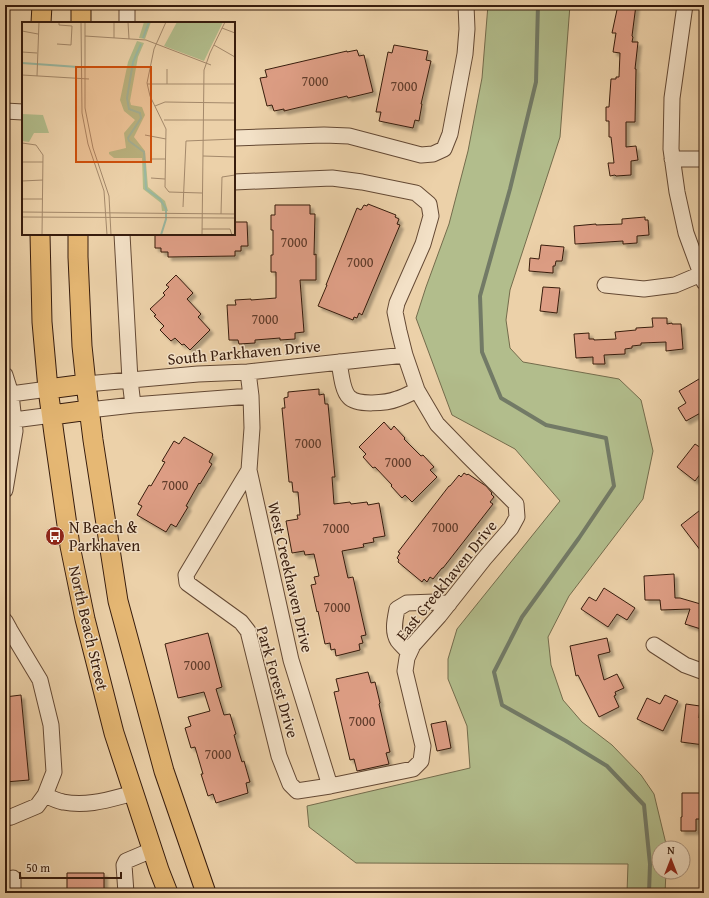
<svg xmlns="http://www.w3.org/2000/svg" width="709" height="898" viewBox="0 0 709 898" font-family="'Gentium Book Plus',serif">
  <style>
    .green { fill: #b2bd8c; stroke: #746c4c }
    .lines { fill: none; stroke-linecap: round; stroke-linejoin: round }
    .stream { stroke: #727a66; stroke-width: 4 }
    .building { fill: #de9e85; stroke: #371c0d; filter: url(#shadow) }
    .minor-casing { stroke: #644934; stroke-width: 17 }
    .major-casing { stroke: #371c0d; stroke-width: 21 }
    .minor { stroke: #f3e1c7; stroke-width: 15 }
    .major { stroke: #e6b874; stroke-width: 19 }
    .labels { text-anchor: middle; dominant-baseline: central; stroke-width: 3; stroke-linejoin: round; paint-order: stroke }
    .number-label { font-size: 14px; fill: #613c2b }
    .street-label { font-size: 16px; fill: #371c0d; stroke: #f3e1c7 }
    .poi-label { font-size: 16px; fill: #371c0d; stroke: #f3e1c7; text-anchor: start }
    .inset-river { fill: none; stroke: #9ab8a2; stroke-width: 2 }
    .inset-road { fill: none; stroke: #a4896b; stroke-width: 1 }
    .view { fill: #cd500c; fill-opacity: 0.15; stroke: #cd500c; stroke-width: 2 }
    .inset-edge { fill: none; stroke: #371c0d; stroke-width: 2 }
  </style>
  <defs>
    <filter id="shadow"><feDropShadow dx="3.5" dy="3.5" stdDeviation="1" flood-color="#0004"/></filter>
  </defs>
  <rect width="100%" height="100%" fill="#ecd1a9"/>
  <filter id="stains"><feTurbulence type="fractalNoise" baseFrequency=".005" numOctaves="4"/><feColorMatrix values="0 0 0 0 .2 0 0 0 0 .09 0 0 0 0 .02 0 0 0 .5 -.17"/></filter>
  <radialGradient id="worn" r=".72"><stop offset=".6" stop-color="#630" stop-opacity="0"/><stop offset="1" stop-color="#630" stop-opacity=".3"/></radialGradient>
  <path class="green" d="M488,5H570L560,137L510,290L506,320L510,348L523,362L619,379L641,400L653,451L643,499L569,596L548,637L551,665L563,700L582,722L612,745L641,775L654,794L667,848H659V872H666L665,893H627L628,864L356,863L309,827L307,806L470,768L467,726L448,679V659L457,629L560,501L515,449L452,415L416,318L426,287L449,224L468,151L482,78Z"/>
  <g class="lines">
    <path class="stream" d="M538,5L536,82L510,189L480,296L482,352L501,398L546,425L606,438L614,486L579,538L522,617L494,672L502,705L566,741L607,766L644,805L650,864L649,893"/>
  </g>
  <path class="building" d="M618,5H636L632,36L633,37L632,42H638L635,69H636L635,122H626V147L636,146L638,160L631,161V175L616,176L615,175L610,176L608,163H614L611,137H609V121H606V107H609L611,79H616V77H619L620,53L613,52L616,33H612Z
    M394,45L428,51L426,60L431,61L421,104H422L419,121L415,120L413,128L379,121L381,112H376L388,52L392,53Z
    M357,50L359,56L364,55L373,92L348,98L347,96L284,111V109L274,111L272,105L267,106L260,78L267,77L265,70L347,51V52Z
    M368,204L396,215L395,217L399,219L397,224L400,225L362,315L359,313L357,318L354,317L353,320L318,306L327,285H326L357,208L361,210L364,205L367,206Z
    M275,205H310V214H315L314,255L316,254V280H300L304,332L295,333V339L280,340V338L255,340V343L239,344L238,340H229L227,305H236L235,300L251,299V300L276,298V272H271V255H273V230H271V215H275Z
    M645,217V220H648L649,235L637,236V243L623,244V241L575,244L574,226L596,224V225L622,224V219Z
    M234,222H247L248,246H241V251H235V256L168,257V252H161V248H155V234H234Z
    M541,245L564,247L562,261H556L555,266H553V273L529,271L530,258L539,259Z
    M176,275L193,293L187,299L201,314L198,317L210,330L190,350L184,344L182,345L175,338L171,341L160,330L164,326L154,316L156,315L150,309L165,295L163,293L169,287L166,285Z
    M543,287L560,288L557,313L540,311Z
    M652,318H667V324L672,323V324H681L683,349L666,351V342L641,343V345L632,346V348L625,349V354L604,355L605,364H593V357L576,358L574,334L589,333V339H594V340L616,339L615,332L636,330V328L653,327Z
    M704,376V411L686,421L678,408L686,403L679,391Z
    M319,389V395L324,394L325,404H328L335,477H332L334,504L350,502L351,504L367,502L368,505L379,503L385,536L373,538L374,542L363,544L364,547L342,551L348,578L353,577L366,635L361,636L363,643L359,644L360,650L336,656L335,649L331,650L330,643L325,644L318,611L317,612L311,585L316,584L314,577L319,576L314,554L305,555L304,551L292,553L286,521L298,519L297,515H300L298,492H293L292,482H289L282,408H285L284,398L288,397V392Z
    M384,422L391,430L394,426L405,438L404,439L421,456L423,455L434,467L430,470L437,477L412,502L405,495L402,498L391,486L392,485L375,467L373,468L363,457L366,454L359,447Z
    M184,437L213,454L209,462L212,464L200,484L199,483L186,506L188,507L176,527L171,524L166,532L137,515L142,506L138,504L149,485L151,486L165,462L162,461L174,441L179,444Z
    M695,444L704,450V469L695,481L677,467Z
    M464,473L467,475L468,474L486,486L492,493L491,494L494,497L490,502L493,504L443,568H442L433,579L430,577L427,582L424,579L422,582L398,562L399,560L397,558L400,553L398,552L449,486H450L459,475L461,477Z
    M704,507V555L681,525Z
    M674,574L675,598H680L704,605V630L685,624L690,609L661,610L660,600H645L644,576Z
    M604,588L635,608L627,620L617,614L608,627L581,609L589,597L596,601Z
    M208,633L222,687L216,689L224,715L230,714L236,734L234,735L238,749L242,762L244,761L250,782L246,783L248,793L216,803L213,794L208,796L201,774H203L195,747L191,748L185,728L191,726L188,717L210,711L204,692L178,698L165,644Z
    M607,638L610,652L598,655L604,680L617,674L624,688L615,692L616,695L614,696L619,707L599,717L578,675L576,676L570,646Z
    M368,672L371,683L375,682L380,703L379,704L390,752L386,753L389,764L357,771L354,759L350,760L334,692L339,691L336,679Z
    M21,695L29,780L5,782V697Z
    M665,695L678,701L663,731L637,719L647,698L660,704Z
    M686,704L700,706L699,718L704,719V745L681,742Z
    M446,721L451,748L437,751L431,724Z
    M682,793H704V819H696V831H681V817H682Z
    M67,873H104V893H67Z"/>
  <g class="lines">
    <g class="minor-casing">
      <path id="minor" d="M685,5L672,98L671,149L677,192L686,233L704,282
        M127,23V5
        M5,111L23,112
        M234,138L324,135L349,136L421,155L433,154L444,149L450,134L465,54L467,29L466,5
        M672,159H704
        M234,182L332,178L362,182L416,193L429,204L431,216L423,244L397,303L395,312L399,331L405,355L417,390L437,424L468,456L516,504L517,517L511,528L484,559L439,616L413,645L407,658L405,671L423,746L421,761L413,769L330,786L297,791L290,784L279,756L248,631L241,622L187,583L186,575L249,470
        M122,234L130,380L133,405
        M605,285L644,289L675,285L701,274
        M339,362C341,372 342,390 349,397C357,406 387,403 397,399C404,397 411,393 417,390
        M248,372L251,396L252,428L249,470L291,660L330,786
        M5,375L11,394L15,431L5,490
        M86,384L198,374L248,372L405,355
        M11,394L48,389
        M89,410L133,405L251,396
        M14,420L52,415
        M5,621L10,630L40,680L51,725L54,772L45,795L37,806L11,817L5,818
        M654,645L685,665L704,672
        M409,653C406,649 401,645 398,641C392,632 395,619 397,609L407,603L435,602L449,604
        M45,795C51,798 57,801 63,802C88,807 110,799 134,793
        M13,878V893
        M126,893L124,865L126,861L152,850"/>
    </g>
    <g class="major-casing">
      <path id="major" d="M41,23L42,5
        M81,23V5
        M40,234L42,322L48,389L54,434L70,546L85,619L114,733L159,870L168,893
        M78,234V257L82,346L86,384L93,440L118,601L164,771L206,893
        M48,389L86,384
        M52,415L89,410"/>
    </g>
    <use href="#minor" class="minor"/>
    <use href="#major" class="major"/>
  </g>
  <defs>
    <g id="bus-disc" transform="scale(1)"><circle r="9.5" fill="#8f2418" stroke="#f3e1c7"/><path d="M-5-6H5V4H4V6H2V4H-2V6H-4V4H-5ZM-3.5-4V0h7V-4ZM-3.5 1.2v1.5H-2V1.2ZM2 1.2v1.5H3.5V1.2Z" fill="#fff"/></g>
  </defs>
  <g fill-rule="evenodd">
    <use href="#bus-disc" x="55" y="536"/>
  </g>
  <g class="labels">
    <g class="number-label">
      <text x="315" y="81">7000</text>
      <text x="404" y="86">7000</text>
      <text x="294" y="242">7000</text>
      <text x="360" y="262">7000</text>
      <text x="265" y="319">7000</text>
      <text x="308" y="443">7000</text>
      <text x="398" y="462">7000</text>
      <text x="175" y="485">7000</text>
      <text x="445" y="527">7000</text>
      <text x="336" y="528">7000</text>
      <text x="337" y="607">7000</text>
      <text x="197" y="665">7000</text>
      <text x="362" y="721">7000</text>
      <text x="218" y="754">7000</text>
    </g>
    <g class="street-label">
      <text transform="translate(244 352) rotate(-5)">South Parkhaven Drive</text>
      <text transform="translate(291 577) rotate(77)">West Creekhaven Drive</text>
      <text transform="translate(446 580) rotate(-51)">East Creekhaven Drive</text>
      <text transform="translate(89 628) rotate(77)">North Beach Street</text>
      <text transform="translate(278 682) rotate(74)">Park Forest Drive</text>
    </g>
    <g class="poi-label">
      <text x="69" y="527">N Beach &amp;<tspan x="69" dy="18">Parkhaven</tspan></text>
    </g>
  </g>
  <g transform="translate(22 22)">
    <rect width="213" height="213" fill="#ecd1a9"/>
    <path d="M122,0H129L123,17L117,16ZM155,0H201L182,39L142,24ZM115,19L122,21L116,35L108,79L109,83L120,85L123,93L112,115L123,129L126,165L143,179L146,189H140L139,181L121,167L120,136H92L87,132V130L104,126L102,111L113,98L102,89L98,78L106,40ZM0,92L21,93L27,111H12L7,120L0,119Z" fill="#b2bd8c"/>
    <path class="inset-river" d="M121,16L127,0M119,22L111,40L105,76L107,87L118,91L119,96L106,116L107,119L122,130L124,167L138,177L144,187V197L139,213M0,41L56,45"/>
    <path class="inset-road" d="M59,0L60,91L66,122L82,169L85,213M63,0V86L71,126L87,174L89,213M92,0V16M106,0L107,17M144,0L132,27L125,61L128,74L144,107L143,165L147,170L180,171M200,6L213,11M0,9L16,12M63,14L124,18L189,43M35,22L49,23L50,4L37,3V0M192,23L213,35M0,30L15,31M0,53L67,57M15,54L17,0M125,62H213M145,62V47M133,84L143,80L213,81M142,98H213M123,113L144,117M0,121L14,123L21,133L20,213M181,134L213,135M130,137H144M0,140H21M129,156L143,157M0,159L21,158M0,177H21M161,185L164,119L213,117M0,190L213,192M199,192L200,155L213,153M0,195L213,196M180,207H208L210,213M180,213L182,48L188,31L203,0"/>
    <path class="view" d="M54,45H129V140H54Z"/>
    <rect width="213" height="213" class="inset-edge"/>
  </g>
  <rect width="709" height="898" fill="none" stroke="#ecd1a9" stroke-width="20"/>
  <rect x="6" y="6" width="697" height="886" fill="none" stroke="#371c0d" stroke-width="2"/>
  <rect x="10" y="10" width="689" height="878" fill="none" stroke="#371c0d"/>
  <g transform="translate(671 860)"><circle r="19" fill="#f3e1c7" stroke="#a8927d"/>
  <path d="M0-3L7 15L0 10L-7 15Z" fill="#8f2418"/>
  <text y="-6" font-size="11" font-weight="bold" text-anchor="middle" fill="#371c0d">N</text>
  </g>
  <path d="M20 872v6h101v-6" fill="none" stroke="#371c0d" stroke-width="2"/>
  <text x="26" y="872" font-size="12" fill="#371c0d" stroke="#f3e1c7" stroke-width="3" paint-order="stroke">50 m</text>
  <rect width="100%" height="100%" filter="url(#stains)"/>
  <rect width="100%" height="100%" fill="url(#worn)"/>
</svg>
